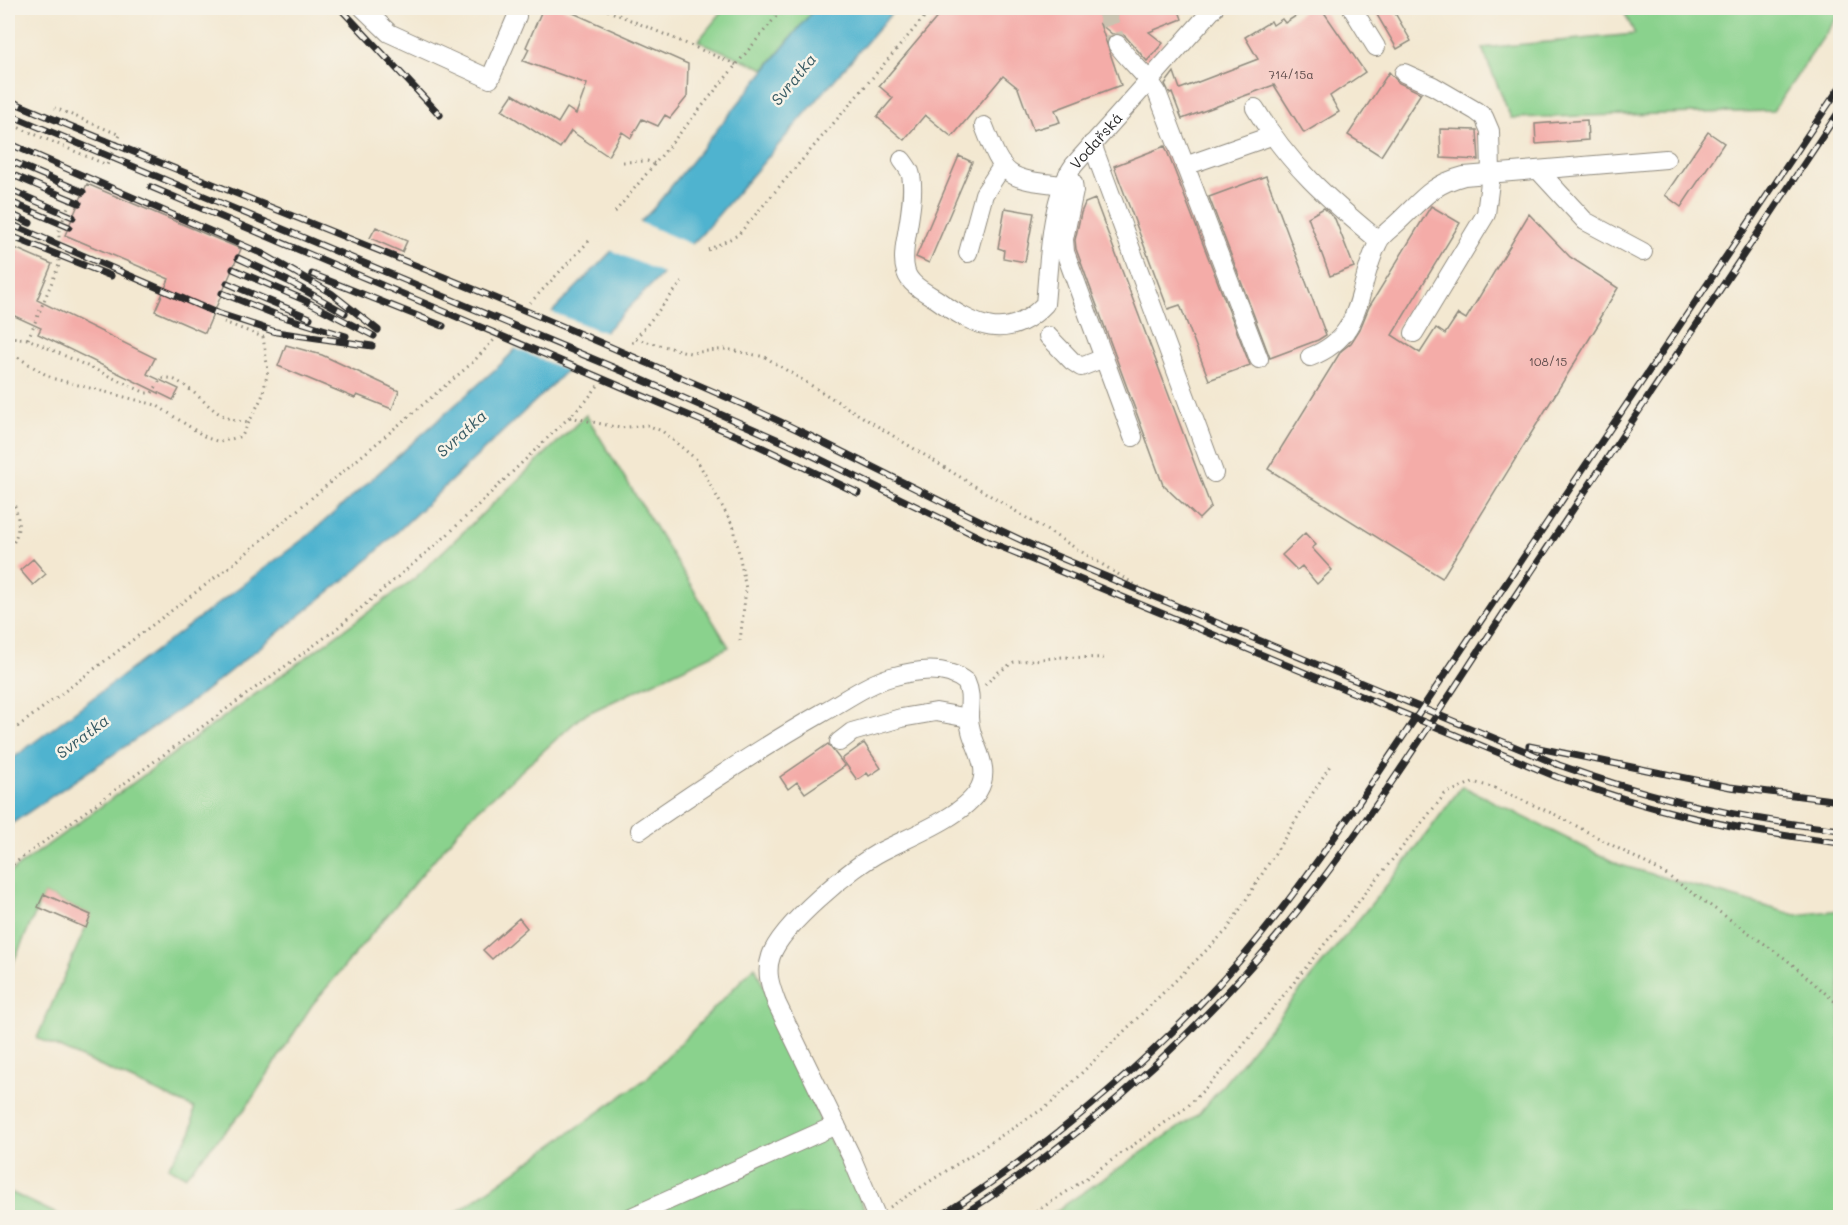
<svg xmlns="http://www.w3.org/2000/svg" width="1848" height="1225" viewBox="0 0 1848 1225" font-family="Mali,sans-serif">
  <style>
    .green { fill: #8ad28d; stroke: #5a7e5c; stroke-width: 1.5 }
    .water { fill: #50b3cf; stroke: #3e6f7d; stroke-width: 1.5 }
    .pier { fill: #f3e8d1 }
    .building { fill: #f4aca8 }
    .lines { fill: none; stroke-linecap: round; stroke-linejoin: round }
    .minor-tunnel { stroke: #cbc2b0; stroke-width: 18; stroke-dasharray: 18 9; stroke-linecap: butt }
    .minor-casing { stroke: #8f8a7e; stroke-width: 20 }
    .path { stroke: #8f8a7e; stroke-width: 3; stroke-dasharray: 1.5 4.5; stroke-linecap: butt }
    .minor { stroke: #fff; stroke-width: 18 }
    .rail-casing { stroke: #2b2b2b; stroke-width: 7 }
    .rail { stroke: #f7f3e8; stroke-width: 4.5; stroke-dasharray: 14; stroke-linecap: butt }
    .labels { text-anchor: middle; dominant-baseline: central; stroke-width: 5; stroke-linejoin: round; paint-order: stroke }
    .number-label { font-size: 12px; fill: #5d4b4a }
    .street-label { font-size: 15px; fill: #2b2b2b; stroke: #f7f3e8 }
    .water-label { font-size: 16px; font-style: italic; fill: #385b64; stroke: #f7f3e8 }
  </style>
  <rect width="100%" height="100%" fill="#f7f3e8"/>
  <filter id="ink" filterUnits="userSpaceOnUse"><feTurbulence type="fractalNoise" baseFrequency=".0167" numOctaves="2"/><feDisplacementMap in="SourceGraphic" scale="12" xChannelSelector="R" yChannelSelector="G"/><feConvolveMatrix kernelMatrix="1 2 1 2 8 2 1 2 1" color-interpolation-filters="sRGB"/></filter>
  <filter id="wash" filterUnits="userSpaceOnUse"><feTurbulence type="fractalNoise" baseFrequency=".008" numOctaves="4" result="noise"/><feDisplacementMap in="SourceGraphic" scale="24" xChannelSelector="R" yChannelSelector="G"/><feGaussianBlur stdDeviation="1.35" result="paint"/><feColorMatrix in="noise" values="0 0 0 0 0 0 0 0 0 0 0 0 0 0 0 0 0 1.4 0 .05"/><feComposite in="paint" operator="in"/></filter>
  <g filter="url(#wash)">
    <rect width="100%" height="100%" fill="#f3e8d1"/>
    <path class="green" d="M725,8H815L765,69L698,41Z
      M1622,8H1840V13L1773,111L1511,118L1482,48L1635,34Z
      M586,415L729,647L582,716L469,818L312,1005L246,1108L185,1176L168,1167L192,1131L194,1108L37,1038L91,915L44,894L8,974V874L415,578Z
      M1462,786L1620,865L1796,915L1840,910V1217H1047L1200,1113L1404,864Z
      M755,966L821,1122L869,1217L449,1218L647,1078Z
      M8,1191L63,1217H8Z"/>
    <path class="water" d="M815,8H896L701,235L550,387L358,569L195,699L8,826V762L310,534L500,365L653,209Z"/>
    <path class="pier" d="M637,221L691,244L694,245L665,274L610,250Z
      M549,311L606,333L568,371L512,347Z"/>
    <g id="blocks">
      <path class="building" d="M543,8H562L688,64L687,97L670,118L665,115L658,126L642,119L631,138L622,132L608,156L571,131L560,148L502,110L513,94L558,123L567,108L576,114L587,84L523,61L529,49L526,47Z
        M945,8H1178L1182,19L1149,32L1163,43L1147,61L1126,37L1121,33L1112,34L1100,24L1121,85L1055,110L1060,122L1033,130L1018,88L1003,76L952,137L925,115L904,140L877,117L893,98L879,86Z
        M1308,8H1321L1365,72L1330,96L1339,112L1304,133L1274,85L1182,119L1172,93L1170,94L1165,84L1174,72L1180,89L1258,59L1245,37L1271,21L1273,25L1282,19L1285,23Z
        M1373,8H1392L1411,41L1397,49Z
        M1389,72L1399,83L1421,93L1381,156L1348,135Z
        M1587,120L1588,140L1536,144L1535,124Z
        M1440,129L1477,130L1479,160L1441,158Z
        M1708,132L1724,143L1681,207L1665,195Z
        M1165,146L1250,365L1209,380L1180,305L1168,309L1114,166Z
        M959,156L972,162L929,263L916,257Z
        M1266,176L1326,335L1318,340L1270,358L1209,197Z
        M87,184L241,249L205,333L155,311L169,279L65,235Z
        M1095,199L1211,507L1199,519L1163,485L1076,249L1075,240L1081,213L1085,203Z
        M1431,206L1460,223L1392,335L1420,353L1436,328L1445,334L1458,314L1466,319L1529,214L1570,257L1618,288L1599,319L1601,320L1442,578L1268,469L1341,351L1351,343L1360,329L1369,307Z
        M1005,208L1034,213L1025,262L1003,258L1004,250L998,248Z
        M1324,208L1335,219L1354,267L1330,276L1308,217Z
        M376,227L407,241L402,252L370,238Z
        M8,245L52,264L37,300L155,358L147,374L179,389L173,400L38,334L41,328L8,313Z
        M286,345L322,355L399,391L392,409L357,395L355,398L278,366Z
        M1305,533L1316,545L1312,548L1332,570L1317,584L1302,566L1297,570L1282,555Z
        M33,559L46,574L33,585L20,570Z
        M864,743L881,768L869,776L867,773L857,780L842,759Z
        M828,744L845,766L805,793L797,782L788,789L780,777Z
        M44,894L91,915L86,928L38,907Z
        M519,918L527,928L492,959L483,950Z"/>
    </g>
  </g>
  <g filter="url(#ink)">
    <use href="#blocks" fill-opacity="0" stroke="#8f8a7e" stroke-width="1.5"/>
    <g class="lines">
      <path class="minor-tunnel" d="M1105,8L1117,44"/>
      <g class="minor-casing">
        <g id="minor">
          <path d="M363,8L389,33L490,79L517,16"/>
          <path d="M1352,8L1376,47"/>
          <path d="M1117,44C1129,61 1146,74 1157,92L1259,359"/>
          <path d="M1404,73L1433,86L1476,111L1484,117L1490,131L1491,174L1486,214L1414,333"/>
          <path d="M1255,108C1289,165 1328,199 1378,240"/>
          <path d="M984,126C1004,178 1007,179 1062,185"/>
          <path d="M1092,144L1214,473"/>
          <path id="s1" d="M902,160C905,164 908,168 910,172C916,189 908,226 905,245C904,254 903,263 906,272C910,285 925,292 936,299C974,326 1007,344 1045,304C1049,264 1050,198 1074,165L1214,8"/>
          <path d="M1185,166L1271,136"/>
          <path d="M1539,171L1585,221L1643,252"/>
          <path d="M1068,174L1073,183L1074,191L1064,239L1065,252L1133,437"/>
          <path d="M968,253L984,194L1003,165"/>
          <path d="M1048,336L1072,361L1081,367L1104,358"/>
          <path d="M1310,357C1367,335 1355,288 1378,243C1381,235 1391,229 1397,223C1422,200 1430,185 1464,176L1666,159"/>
          <path d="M839,742L852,732L901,718L936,712L969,718"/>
          <path d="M640,830C699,789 759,749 822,713C844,701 867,684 891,677C916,670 945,665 966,682C972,695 969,704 969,717C969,744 994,765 978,791C962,817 909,837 882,851C854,865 781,926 771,956C765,973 771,988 777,1004L851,1156L877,1218"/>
          <path d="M629,1218L836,1125"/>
        </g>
      </g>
      <path class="path" d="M602,8L737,65
        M8,123L107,165L120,135L55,108
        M623,162L647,161L656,164
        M615,212L783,8
        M708,250L738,235L932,8
        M530,303L589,241
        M8,337L28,339L146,393H152L161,379C178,371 207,408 222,415C230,420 241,422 250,423
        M28,339L59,265V230L73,194
        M636,339L690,353L726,349L765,357L1147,592
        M632,343L682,282
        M8,351L51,378L156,405L207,438L220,442L242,436L262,397L268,371L263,337L224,322
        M570,417L620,428L647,425L662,431L697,460L734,528L746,589L740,641
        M8,489C18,514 25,527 8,551
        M985,685L997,673L1014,662L1062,657L1108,658
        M8,734L232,565L471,364L495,339
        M8,868L335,630L446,536L586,401L600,383
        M890,1207L1049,1105L1227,930L1331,764
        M1026,1218L1071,1189L1187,1107L1226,1067L1445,794L1473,782L1495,788L1556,815L1664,873L1786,959L1840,1006"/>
      <use href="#minor" class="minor"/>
      <g class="rail-casing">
        <path id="rail" d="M340,8L440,115
          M8,100C216,188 429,267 636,358C693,383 752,407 808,435C888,474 967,516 1049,553L1559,765C1651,798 1744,820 1840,830
          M8,114L622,371L797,448L987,541L1557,777C1591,788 1624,800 1659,809C1718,825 1779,836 1840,843
          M8,143L263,254L331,293L378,330
          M8,160L83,192
          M8,173L79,203
          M151,187L742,438L858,493
          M8,189L73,217
          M8,201L69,227
          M8,213L30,223
          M8,223L214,312L276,332L372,346
          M8,235L111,276
          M238,258L288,281L345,313
          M233,269L302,299L374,336
          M312,274L443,326
          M227,283L310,318
          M222,293L277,315L346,336
          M1529,746L1730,787L1840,801
          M938,1218C1034,1156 1123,1084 1203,1001C1260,942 1308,875 1355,808L1840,87
          M958,1218C1098,1128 1224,1010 1324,877C1391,788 1451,692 1513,599C1623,436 1731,273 1840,110"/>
      </g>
      <use href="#rail" class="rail"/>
    </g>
  </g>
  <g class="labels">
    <g class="number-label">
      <text x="1291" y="74">714/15a</text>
      <text x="1548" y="361">108/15</text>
    </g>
    <g class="street-label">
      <text stroke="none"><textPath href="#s1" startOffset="456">Vodařská</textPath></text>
    </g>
    <g class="water-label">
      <text transform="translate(793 79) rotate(-51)">Svratka</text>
      <text transform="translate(461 433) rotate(-42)">Svratka</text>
      <text transform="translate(82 736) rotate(-37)">Svratka</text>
    </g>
  </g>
  <rect width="1848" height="1225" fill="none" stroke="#f7f3e8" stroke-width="30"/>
</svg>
